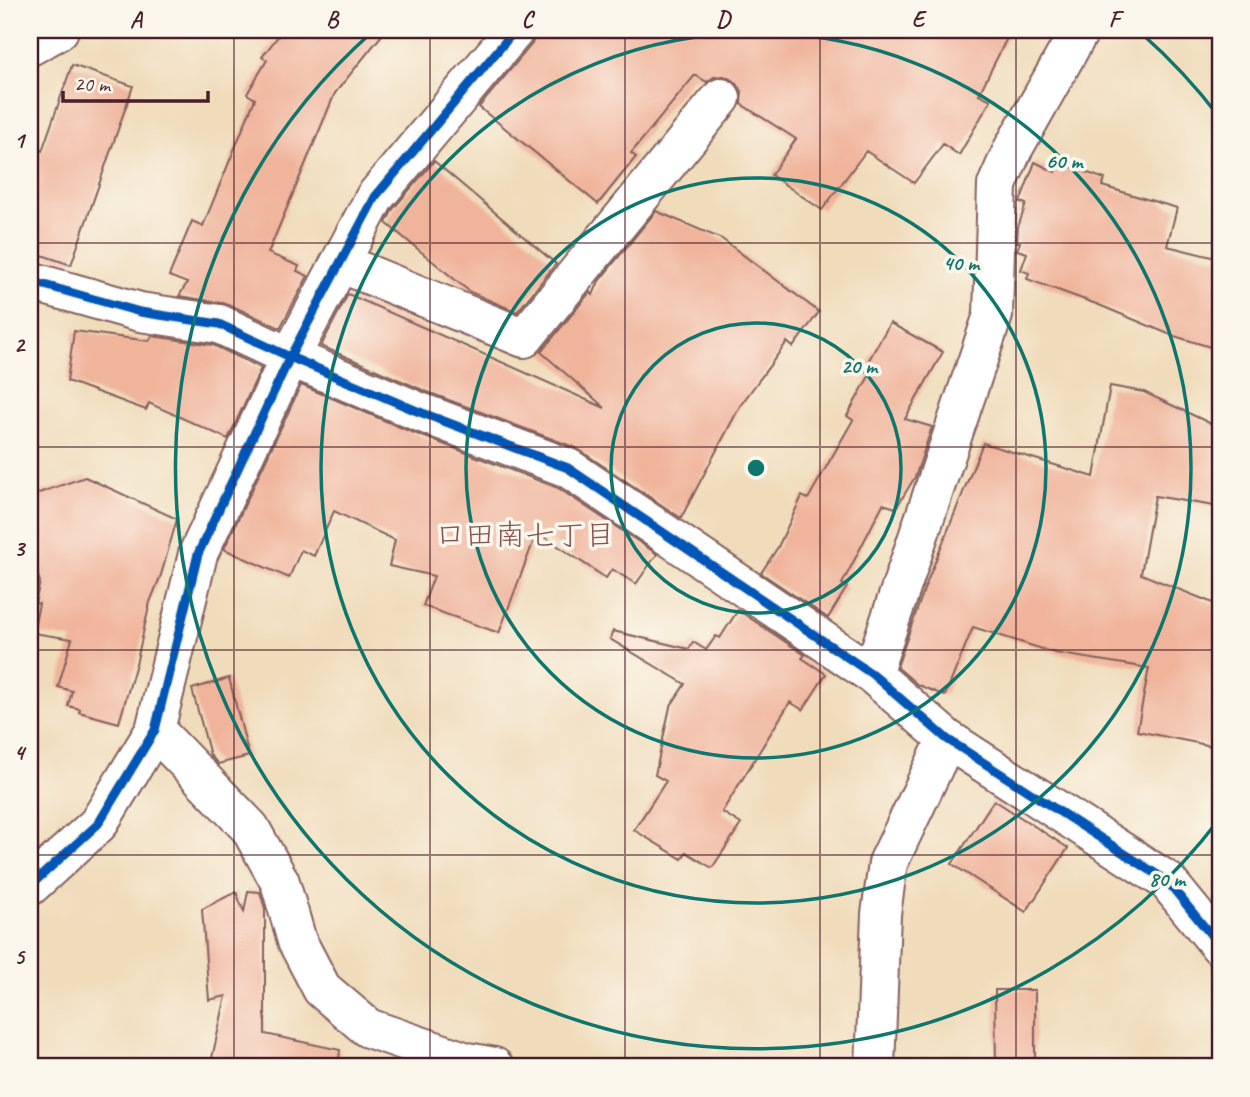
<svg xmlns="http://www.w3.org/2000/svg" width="1250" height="1097" viewBox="0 0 1250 1097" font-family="Caveat,'Klee One',sans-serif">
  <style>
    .building { fill: #f0b49b }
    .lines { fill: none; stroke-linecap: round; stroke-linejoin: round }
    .minor-casing { stroke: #84615d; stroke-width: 42 }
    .tertiary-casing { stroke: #84615d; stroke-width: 42 }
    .minor { stroke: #fff; stroke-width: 38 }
    .tertiary { stroke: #fff; stroke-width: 38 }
    .cycleway-casing { stroke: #fbf7ec; stroke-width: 13 }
    .cycleway { stroke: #0057b8; stroke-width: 9 }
    .grid { fill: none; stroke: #4a1f2b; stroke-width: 2; stroke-opacity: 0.55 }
    .ring { fill: none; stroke: #0f766e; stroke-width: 3.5 }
    .labels { text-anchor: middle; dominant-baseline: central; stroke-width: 7; stroke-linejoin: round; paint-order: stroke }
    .neighbourhood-label { font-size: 30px; fill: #845352; stroke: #fbf7ec }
    .centre { fill: #0f766e; stroke: #fbf7ec; stroke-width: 3.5 }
    .ring-label { font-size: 21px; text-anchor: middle; font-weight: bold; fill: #0f766e; stroke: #fbf7ec; stroke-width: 7; stroke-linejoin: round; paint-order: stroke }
    .neatline { fill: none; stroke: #4a1f2b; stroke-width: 2.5 }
    .grid-label { font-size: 23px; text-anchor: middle; font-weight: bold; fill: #4a1f2b }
  </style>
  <rect width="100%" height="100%" fill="#fbf7ec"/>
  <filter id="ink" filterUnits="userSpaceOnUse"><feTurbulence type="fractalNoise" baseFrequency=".0143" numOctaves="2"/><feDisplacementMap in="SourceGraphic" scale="14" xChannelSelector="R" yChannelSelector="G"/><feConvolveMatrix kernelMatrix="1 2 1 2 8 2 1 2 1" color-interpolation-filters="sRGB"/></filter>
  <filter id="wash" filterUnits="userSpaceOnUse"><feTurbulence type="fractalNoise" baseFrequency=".00686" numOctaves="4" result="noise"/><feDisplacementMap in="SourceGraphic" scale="28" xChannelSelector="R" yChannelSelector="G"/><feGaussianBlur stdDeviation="1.57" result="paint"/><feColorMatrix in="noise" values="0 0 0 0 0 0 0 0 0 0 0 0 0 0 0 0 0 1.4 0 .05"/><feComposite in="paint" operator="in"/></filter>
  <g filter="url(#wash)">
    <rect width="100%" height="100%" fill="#f0dcbb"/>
    <g id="blocks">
      <path class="building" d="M283,30H386L335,93L268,253L299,266L297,271L308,276L280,328L228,304L179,296L187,283L169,276L192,221L203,226L255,99L247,94L267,60L262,57Z
        M536,30H1011L979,94L991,100L959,155L943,144L914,183L866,151L822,210L771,175L796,139L741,104L742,91L734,81L724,76L714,77L707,82L695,75L631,153L636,157L598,204L479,107L532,44Z
        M72,65L133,86L71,265L30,251V146L42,151Z
        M434,161L556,264L517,312L470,292L386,223L393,209Z
        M1035,162L1055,172L1058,162L1105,179L1102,186L1177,208L1167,246L1220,259V350L1171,335L1099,305L1027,279L1029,273L1021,270L1027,253L1017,250L1020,242H1017L1018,227L1026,204L1020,202Z
        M656,211L722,239L819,312L793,347L787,342L740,406L681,518L576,448L425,391L321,346L348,294L605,408L541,352L590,292L593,295L599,281Z
        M890,323L943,352L905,419L932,427L915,477L896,508L883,504L842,584L847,587L828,618L761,573L778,547L802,496L808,499L853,420L847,416L873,369L866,365Z
        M74,331L149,341L152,336L213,345L261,368L228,439L149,403L146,410L67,381Z
        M301,385L409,431L558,488L657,554L636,584L612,569L606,578L537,532L499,633L423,606L434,576L389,566L395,540L334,511L314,556L301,550L289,578L224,549Z
        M1110,386L1144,392L1220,428V507L1155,496L1141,574L1220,606V727L1217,747L1137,731L1149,668L1055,653L973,627L945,696L918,685L897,667L925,587L983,443L1094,477Z
        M85,477L177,519L161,575L150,602L137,660L119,723L79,712L80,709L68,706L72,691L58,687L72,639L33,633L39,604L35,603L40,582L30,552V496Z
        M738,610L805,655L802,658L826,674L803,710L790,702L722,812L741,824L712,868L686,852L682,859L634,830L666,781L655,775L670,707L685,684L610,639L613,631L689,649L693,642L706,650L716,636L720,638Z
        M229,678L249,756L218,764L210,755L192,689Z
        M994,800L1068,848L1026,912L952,864Z
        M248,891L260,892L265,909V1034L340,1050L338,1067H210L226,996L209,1000L202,909L236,892L244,912Z
        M995,990H1035V1067H996Z"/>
    </g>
  </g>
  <g filter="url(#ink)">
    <use href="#blocks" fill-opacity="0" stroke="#84615d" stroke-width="2"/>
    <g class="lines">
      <g class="minor-casing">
        <path id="minor" d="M340,263L524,338L721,98
          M30,281L140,312L219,324L290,357L417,411L568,468L872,674L947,739L1167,881L1220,946
          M872,674L993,315L997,185L1013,149L1080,30
          M155,730L250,828L280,882L297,941L322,989L368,1028L467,1062L494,1067
          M30,886L98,824L155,730L198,554L290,357L375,197L515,30
          M875,1067L881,914L888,863L947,739"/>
      </g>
      <g class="tertiary-casing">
        <path id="tertiary" d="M30,46L59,30"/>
      </g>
      <use href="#minor" class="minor"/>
      <use href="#tertiary" class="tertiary"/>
      <g class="cycleway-casing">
        <path id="cycleway" d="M30,281L140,312L219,324L290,357L417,411L568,468L872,674L947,739L1167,881L1220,946
          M30,886L98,824L155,730L198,554L290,357L375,197L515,30"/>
      </g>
      <use href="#cycleway" class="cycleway"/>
    </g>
  </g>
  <path class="grid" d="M234,30V1067M430,30V1067M625,30V1067M820,30V1067M1016,30V1067M30,243H1220M30,447H1220M30,650H1220M30,855H1220"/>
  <g class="ring">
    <circle cx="756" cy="468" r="145"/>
    <circle cx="756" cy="468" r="290"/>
    <circle cx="756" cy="468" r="435"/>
    <path d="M1220 818A581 581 0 1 1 371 33M1141 33A581 581 0 0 1 1220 118"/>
  </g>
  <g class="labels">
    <g class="neighbourhood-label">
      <text x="525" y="535">口田南七丁目</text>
    </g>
  </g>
  <circle cx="756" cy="468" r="10" class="centre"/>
  <g class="ring-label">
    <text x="1064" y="168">60 m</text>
    <text x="961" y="270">40 m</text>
    <text x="859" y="373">20 m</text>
    <text x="1167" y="886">80 m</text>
  </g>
  <rect width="1250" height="1097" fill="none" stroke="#fbf7ec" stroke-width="77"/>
  <path d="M63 91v10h145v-10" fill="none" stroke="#4a1f2b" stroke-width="3.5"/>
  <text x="74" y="91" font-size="21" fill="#4a1f2b" stroke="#fbf7ec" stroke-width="5" paint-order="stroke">20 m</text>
  <rect x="38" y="38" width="1174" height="1020" class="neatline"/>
  <g class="grid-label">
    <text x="136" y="27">A</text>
    <text x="332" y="27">B</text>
    <text x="527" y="27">C</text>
    <text x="723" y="27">D</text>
    <text x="918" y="27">E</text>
    <text x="1114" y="27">F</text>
    <text x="19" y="148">1</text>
    <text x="19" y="352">2</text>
    <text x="19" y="556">3</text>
    <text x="19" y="760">4</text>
    <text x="19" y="964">5</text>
  </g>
</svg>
